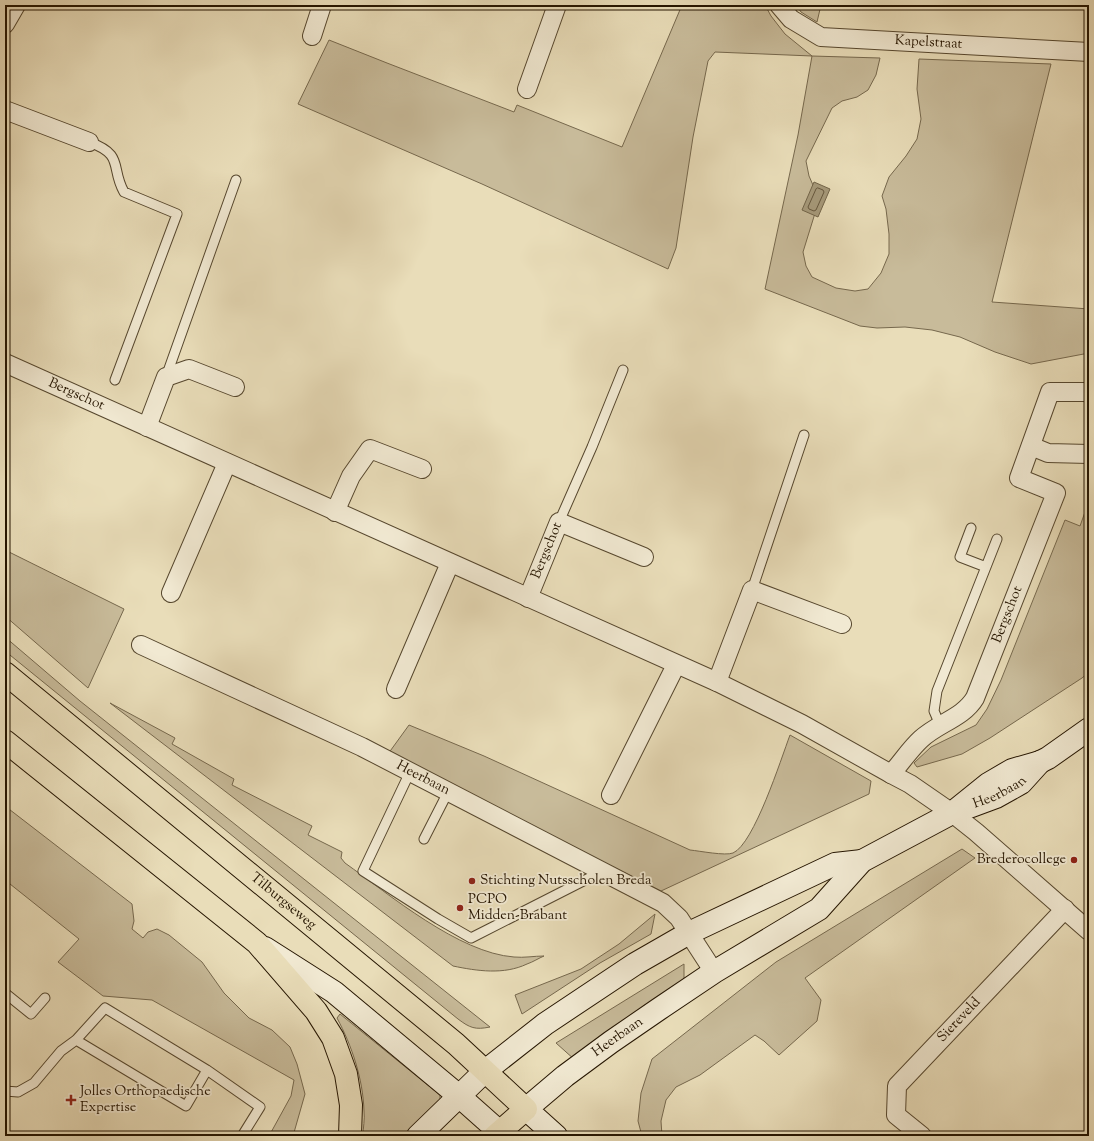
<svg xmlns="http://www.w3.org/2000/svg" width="1094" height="1141" viewBox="0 0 1094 1141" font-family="'Sorts Mill Goudy',serif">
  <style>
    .green { fill: #c8bb9a; stroke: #76684d }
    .water { fill: #a6997a; stroke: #726449 }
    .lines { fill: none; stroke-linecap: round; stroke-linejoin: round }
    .shore { stroke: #66573d; stroke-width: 1 }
    .lane-casing { stroke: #56472e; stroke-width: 11 }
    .street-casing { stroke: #56472e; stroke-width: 20 }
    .secondary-casing { stroke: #251500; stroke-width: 24 }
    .primary-casing { stroke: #251500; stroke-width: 24 }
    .lane { stroke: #f1e9d2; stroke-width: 9 }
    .street { stroke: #f1e9d2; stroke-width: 18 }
    .secondary { stroke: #f1e9d2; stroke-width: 22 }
    .primary { stroke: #e9ddb9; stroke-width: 22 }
    .poi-dot { fill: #8f2418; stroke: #f1e9d2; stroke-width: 1.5 }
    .labels { text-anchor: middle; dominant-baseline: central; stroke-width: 3.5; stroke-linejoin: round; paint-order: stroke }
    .street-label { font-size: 14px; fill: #251500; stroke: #f1e9d2 }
    .poi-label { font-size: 14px; fill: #251500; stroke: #f1e9d2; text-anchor: start }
  </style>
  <rect width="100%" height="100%" fill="#e9ddb9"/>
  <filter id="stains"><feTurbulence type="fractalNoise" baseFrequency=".005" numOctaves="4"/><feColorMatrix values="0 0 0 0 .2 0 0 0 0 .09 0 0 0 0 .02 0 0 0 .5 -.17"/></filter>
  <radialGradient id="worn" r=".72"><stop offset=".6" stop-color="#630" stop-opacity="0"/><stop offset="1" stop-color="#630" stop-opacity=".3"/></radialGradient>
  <path class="green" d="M682,5H765L771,16L785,34L812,56L880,58L876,75L868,90L857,97L842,101L832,108L806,161L809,176L816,192V210L803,252L806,266L812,277L836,288L855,291L868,289L881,273L889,254V234L886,209L882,196L889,177L906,156L917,139L921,119L917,89L919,59L1051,64L992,302L1089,309V353L1031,364L995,352L960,337L932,330L905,327L877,328L860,326L765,289L798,135L812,56L715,52L708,61L693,137L676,248L668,269L482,184L298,104L329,40L387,63L514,112L517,105L622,147Z
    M796,5H821L817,22L801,12Z
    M1089,501V672L1082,678L990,738L962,754L917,767L914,763L931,747L976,725L987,709L1001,680L1065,520L1080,526Z
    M5,550L124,609L88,688L5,616Z
    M5,637L80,701L490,1027C475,1030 470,1028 458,1019L5,651Z
    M110,703L175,738L172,744L234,779L232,785L312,826L308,835L342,852L341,858L345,863C390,895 459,953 514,957C524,958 534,956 544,956C539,958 533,962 527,964C504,975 477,971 453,966Z
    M409,725L484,756L690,850C700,851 725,856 733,853C754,844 781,759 790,735L871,781L869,794L661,891L388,754Z
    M5,806L132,904L134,921L132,929L143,938L148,932L157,929L169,935L202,962L224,993L249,1018L272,1030L290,1047L297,1064L305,1094L293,1136H269L291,1096L294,1080L152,1000L103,996L58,962L79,939L5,880Z
    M962,849L975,858L805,978L821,1000L817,1021L779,1055L764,1041L755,1035L700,1075L676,1087L666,1100L661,1121L662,1136H642L638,1121L641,1093L652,1059L776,962Z
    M655,914L651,934L600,963L522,1014L515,995L581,969L619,944Z
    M684,964V979L676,991L575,1060L556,1043Z
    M340,1014L440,1095V1103L407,1136H363C363,1128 365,1119 364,1111C363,1079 352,1046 337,1018Z"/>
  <path class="water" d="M814,182L830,189L818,217L802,210Z"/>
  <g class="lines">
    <path class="shore" d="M818,188L823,190L824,192L816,210L814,211L809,209L808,207L816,189Z"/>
    <g class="lane-casing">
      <path id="lane" d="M89,142C125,155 110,167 124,192L177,214L115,380
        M166,377L236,180
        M559,522L592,447L623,370
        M971,528L960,557L986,567
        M752,590L804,435
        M940,725L934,711L937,691L997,539
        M410,772L363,871L438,919L471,938L597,874L600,870
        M424,839L448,792
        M5,993L31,1014L45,998
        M76,1040L186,1106L207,1070
        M5,1091L18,1092L34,1083L61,1051L76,1040L105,1008L207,1070L260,1107L242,1136"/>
    </g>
    <g class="street-casing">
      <g id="street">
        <path id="s1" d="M779,5L791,19L821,37L1089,52"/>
        <path d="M5,24L16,5"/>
        <path d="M312,36L322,5"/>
        <path d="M527,89L557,5"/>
        <path d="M5,110L89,142"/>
        <path id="s2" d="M5,363L717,682L802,724L891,774L910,784L952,813L976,832L1089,931"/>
        <path d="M147,427L166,377L189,369L235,387"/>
        <path d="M1031,446L1048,453L1089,454"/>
        <path d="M335,512L351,476L370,449L422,469"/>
        <path d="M171,593L227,463"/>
        <path id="s3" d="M528,598L559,522L644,557"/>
        <path id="s4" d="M141,645L362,747L663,903L679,918L714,972"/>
        <path d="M717,682L752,590L842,624"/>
        <path d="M396,689L450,563"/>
        <path id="s5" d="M891,774C901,763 910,749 921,739C938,723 963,718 975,698L1056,493L1019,478L1050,392H1084L1089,393"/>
        <path d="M611,795L676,665"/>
        <path id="s6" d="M922,1136L896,1115L897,1086L1065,909"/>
      </g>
    </g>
    <g class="secondary-casing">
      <g id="secondary">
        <path id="s7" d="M969,807L996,797L1021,783L1040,762"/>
        <path d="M265,948L334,992L459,1096L504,1136"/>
        <path d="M418,1136L484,1072L545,1024L635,964L689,933L835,864L862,861"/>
        <path id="s8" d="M556,1136L526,1109L565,1076L611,1042L659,1009L714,972L819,909L862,861L952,813L988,784L1012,770L1040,762L1048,758L1089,729"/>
      </g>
    </g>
    <g class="primary-casing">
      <g id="primary">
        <path id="s9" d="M5,673L456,1044L526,1109L495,1136"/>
        <path d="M5,741L257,943L316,1011L333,1038L346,1074L351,1105L350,1136"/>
      </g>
    </g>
    <use href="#lane" class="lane"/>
    <use href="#street" class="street"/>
    <use href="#secondary" class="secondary"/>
    <use href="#primary" class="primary"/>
  </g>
  <g class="poi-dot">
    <circle cx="1074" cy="860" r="4"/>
    <circle cx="472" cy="881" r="4"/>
    <circle cx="460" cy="908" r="4"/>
    <path d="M69 1094h4v4h4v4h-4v4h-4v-4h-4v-4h4z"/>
  </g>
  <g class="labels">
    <g class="street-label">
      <text stroke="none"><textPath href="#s1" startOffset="161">Kapelstraat</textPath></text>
      <text stroke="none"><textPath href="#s2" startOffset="78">Bergschot</textPath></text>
      <text stroke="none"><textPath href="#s3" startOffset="51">Bergschot</textPath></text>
      <text stroke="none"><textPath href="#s5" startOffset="204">Bergschot</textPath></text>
      <text stroke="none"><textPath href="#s4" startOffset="312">Heerbaan</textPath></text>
      <text stroke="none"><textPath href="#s7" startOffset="34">Heerbaan</textPath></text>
      <text stroke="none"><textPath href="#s9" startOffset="360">Tilburgseweg</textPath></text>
      <text stroke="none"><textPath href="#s6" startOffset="153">Siereveld</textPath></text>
      <text stroke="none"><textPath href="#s8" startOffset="157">Heerbaan</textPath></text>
    </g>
    <g class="poi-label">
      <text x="1066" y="860" text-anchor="end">Brederocollege</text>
      <text x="480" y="881">Stichting Nutsscholen Breda</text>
      <text x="468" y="900">PCPO<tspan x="468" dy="16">Midden-Brabant</tspan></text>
      <text x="80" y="1092">Jolles Orthopaedische<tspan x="80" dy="16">Expertise</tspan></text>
    </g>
  </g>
  <rect width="1094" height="1141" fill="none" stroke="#e9ddb9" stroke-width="20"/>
  <rect x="6" y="6" width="1082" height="1129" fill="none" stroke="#251500" stroke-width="2"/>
  <rect x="10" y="10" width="1074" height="1121" fill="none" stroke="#251500"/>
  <rect width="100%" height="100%" filter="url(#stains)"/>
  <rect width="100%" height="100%" fill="url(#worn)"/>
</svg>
